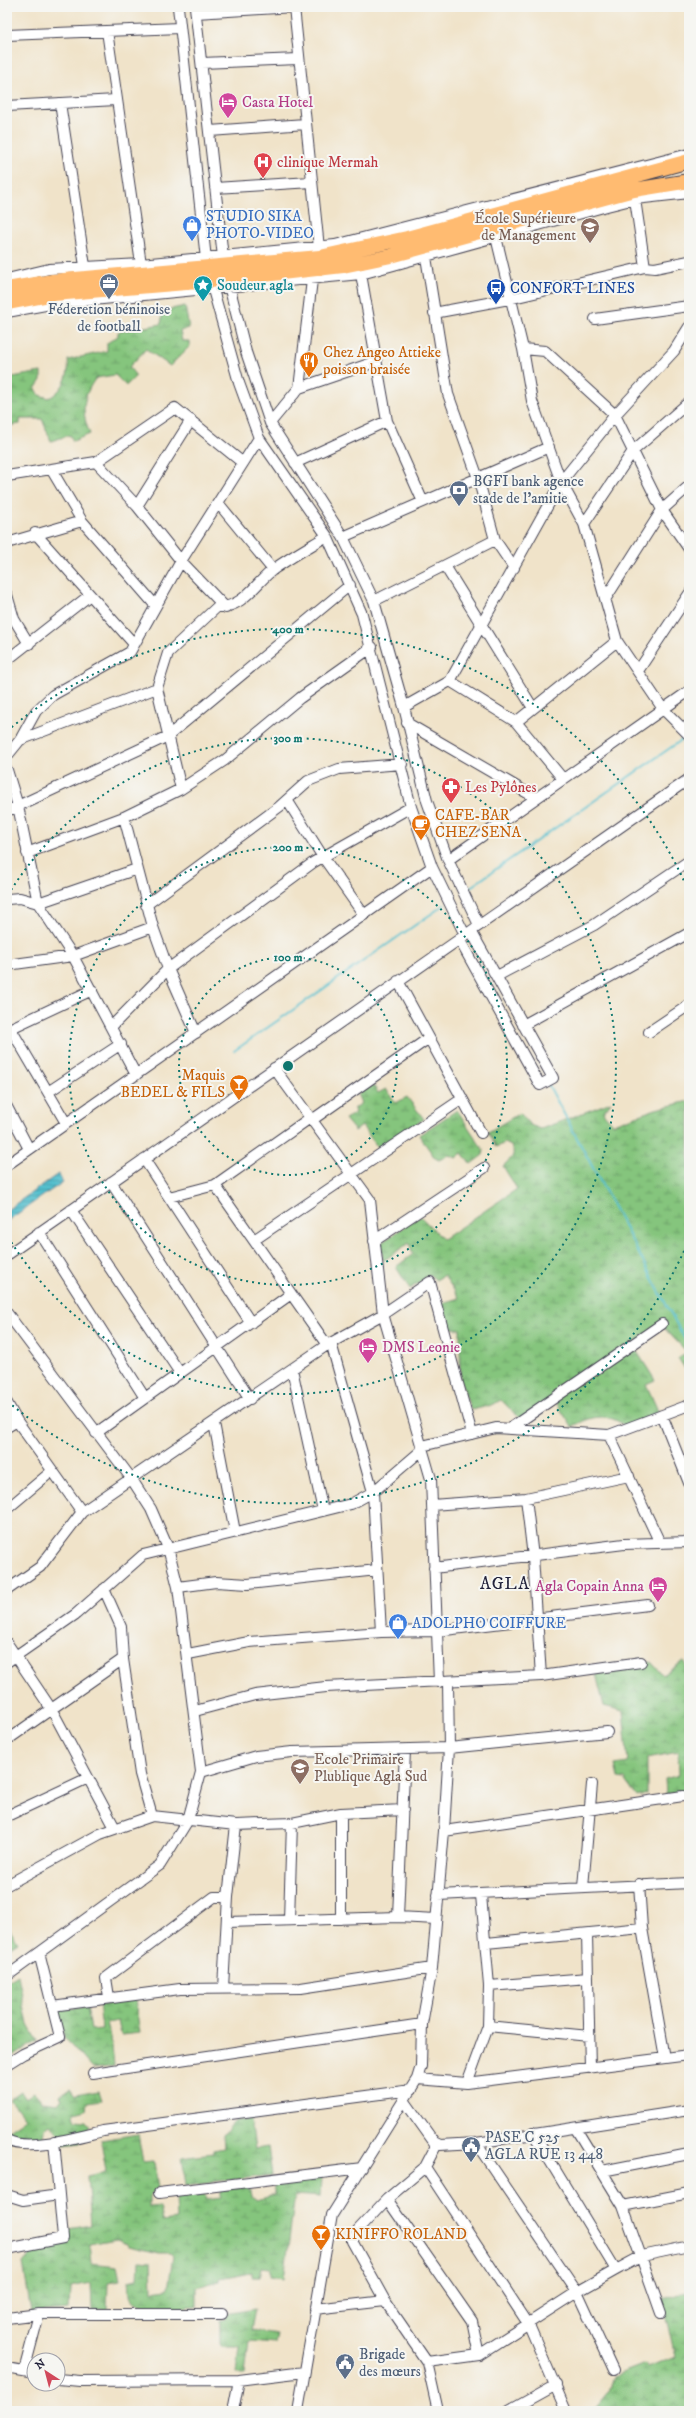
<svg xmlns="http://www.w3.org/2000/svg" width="696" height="2418" viewBox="0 0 696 2418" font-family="'IM FELL DW Pica',serif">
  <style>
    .wetland { fill: url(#wetland-marsh); stroke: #54745c }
    .water { fill: url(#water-rules); stroke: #3a7084 }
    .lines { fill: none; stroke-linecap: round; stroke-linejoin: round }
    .stream { stroke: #53bfce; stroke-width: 2 }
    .minor-casing { stroke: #413f50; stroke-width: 12 }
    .highway-casing { stroke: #413f50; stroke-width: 16 }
    .minor { stroke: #fff; stroke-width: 10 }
    .highway { stroke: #ffbb71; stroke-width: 14 }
    .ring { fill: none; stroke: #0f766e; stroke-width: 2; stroke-dasharray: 2 4 }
    .labels { text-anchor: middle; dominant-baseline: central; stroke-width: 4; stroke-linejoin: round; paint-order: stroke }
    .hotel-label { font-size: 15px; fill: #b23c85; stroke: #f6f6f2; text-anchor: start }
    .health-label { font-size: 15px; fill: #be3a42; stroke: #f6f6f2; text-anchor: start }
    .shop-label { font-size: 15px; fill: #366cbe; stroke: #f6f6f2; text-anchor: start }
    .education-label { font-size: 15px; fill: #785e54; stroke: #f6f6f2; text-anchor: end }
    .culture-label { font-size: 15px; fill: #0d838f; stroke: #f6f6f2; text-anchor: start }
    .transit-label { font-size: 15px; fill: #164399; stroke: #f6f6f2; text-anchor: start }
    .service-label { font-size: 15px; fill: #4e5e75; stroke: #f6f6f2; text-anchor: start }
    .food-label { font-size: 15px; fill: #c56008; stroke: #f6f6f2; text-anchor: start }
    .quarter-label { font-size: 17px; letter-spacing: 1px; fill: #22223b; stroke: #f6f6f2 }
    .centre { fill: #0f766e; stroke: #f6f6f2; stroke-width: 2 }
    .ring-label { font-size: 12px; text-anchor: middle; font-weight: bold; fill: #0f766e; stroke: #f6f6f2; stroke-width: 4; stroke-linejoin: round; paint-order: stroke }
  </style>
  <defs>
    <pattern id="wetland-marsh" width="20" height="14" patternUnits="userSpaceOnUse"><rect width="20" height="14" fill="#85c57d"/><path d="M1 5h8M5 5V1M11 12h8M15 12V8" fill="none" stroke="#6ca068"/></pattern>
    <pattern id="water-rules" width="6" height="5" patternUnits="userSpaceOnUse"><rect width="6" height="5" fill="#53bfce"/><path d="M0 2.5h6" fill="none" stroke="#449ba8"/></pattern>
  </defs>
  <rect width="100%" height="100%" fill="#f6f6f2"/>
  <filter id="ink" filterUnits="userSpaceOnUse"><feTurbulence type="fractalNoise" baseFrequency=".025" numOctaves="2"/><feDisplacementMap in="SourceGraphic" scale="8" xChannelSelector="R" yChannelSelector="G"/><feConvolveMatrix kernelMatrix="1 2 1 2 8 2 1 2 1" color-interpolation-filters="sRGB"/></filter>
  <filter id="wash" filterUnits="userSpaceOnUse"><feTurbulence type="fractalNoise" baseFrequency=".012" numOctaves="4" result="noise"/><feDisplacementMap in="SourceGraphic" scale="16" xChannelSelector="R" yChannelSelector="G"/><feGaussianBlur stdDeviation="0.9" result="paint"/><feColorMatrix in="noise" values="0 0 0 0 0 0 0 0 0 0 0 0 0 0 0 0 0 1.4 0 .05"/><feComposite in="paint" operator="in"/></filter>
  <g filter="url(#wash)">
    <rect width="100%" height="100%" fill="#f0e3c9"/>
    <path class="wetland" d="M185,306L189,328L180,331L182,341H190V346L170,366L146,349L129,367L136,376L126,386L115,375L96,378C82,396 81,413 90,434L73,441L70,435L51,441L42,419H20V424L7,426V378L41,372V380L35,389L39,395L49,398C63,391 70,375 68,360L107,351V343L118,336V332L161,324L163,311Z
      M373,1085L378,1093L386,1089L396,1103L407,1097L424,1119L379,1149L362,1126L355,1131L345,1119L354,1114L355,1108L362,1103L358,1094Z
      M689,1101V1375L678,1358L687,1352L663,1327L634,1347L655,1380L646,1384L659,1413L625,1426C607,1412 591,1416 572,1427L555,1401L523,1422L501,1400L489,1406L471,1410L460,1380V1329L446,1328L439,1304L459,1298L444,1275L436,1280L430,1275L410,1289L396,1267L413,1254L409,1243L383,1261L381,1243L420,1216L443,1239L517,1189L503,1166C510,1159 517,1156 511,1146L505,1143L496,1147L488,1132L520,1113L530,1125L541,1129L611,1102L603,1113L613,1124L656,1109Z
      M457,1110L484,1151L483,1155L471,1164L462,1153L456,1158L449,1155L439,1160L435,1158L419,1135Z
      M684,1661L689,1668V1790L666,1794L665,1779L679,1775L678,1752L647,1758V1794L637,1797L625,1779L618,1778L615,1765L628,1763L623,1711L604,1706L596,1674L651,1662L663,1675Z
      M7,1926L18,1942L7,1949Z
      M18,1975L28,2025L37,2041L7,2060V1982Z
      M135,2000L140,2033L121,2035L118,2021L107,2023L111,2038L114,2066L93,2069L64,2037L57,2010L87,2007L91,2030L102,2029L99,2005Z
      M70,2088L75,2095L99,2091L102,2100L87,2102L86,2109L75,2112L74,2115L76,2120L86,2121L90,2126L81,2136L80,2143L63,2145L62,2135L50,2125L45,2129L44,2142L12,2137L7,2131L25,2119L10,2099L21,2091L26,2098L34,2092L43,2102L58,2104L62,2099L60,2094Z
      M251,2119L255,2149L268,2147L272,2175L186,2186L182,2157L213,2153V2150L224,2148L223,2135L235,2121Z
      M138,2134L143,2162L154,2161L158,2188L149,2196V2208L160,2207L163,2221L177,2219L176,2195L204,2192L206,2200L221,2198V2189L249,2186L251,2196L257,2200L274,2195V2183L322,2177L321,2197L295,2195L284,2278L270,2276V2268L261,2267L259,2277H252V2272L219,2278V2281L196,2287V2307C183,2307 137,2313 131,2299C129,2294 130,2285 129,2280L138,2278L139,2261L151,2262L152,2291L168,2289L173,2256L170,2253H159L129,2246L127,2243L116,2239L89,2244L91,2263L117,2266L120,2280L108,2282L107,2309L92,2310L91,2283L70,2287L69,2309L31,2312L23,2263L35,2249L68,2239L69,2229L91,2225L87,2176L106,2172L101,2140Z
      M687,2291L689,2295V2411H592L609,2391L614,2376L645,2364L648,2368L675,2357L662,2300Z
      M255,2309L251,2330L277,2334L275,2344L249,2342L245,2374H237L240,2346H220V2320L225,2319V2314Z"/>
    <path class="water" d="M58,1174L63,1182L7,1221V1210Z"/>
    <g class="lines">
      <path class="stream" d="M469,888L686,737
        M234,1051L444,905
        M548,1084L689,1347"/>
    </g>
  </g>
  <g filter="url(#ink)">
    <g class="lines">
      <g class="minor-casing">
        <path id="minor" d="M178,7L207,268L239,383L259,438L327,536L362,614L411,807L432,867L465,935
          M195,7L224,266L246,352L270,423L343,537L374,601L404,707L427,801L448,860L479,925
          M294,7L319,248
          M196,13L294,7
          M107,31L141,264
          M7,35L180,28
          M202,63L298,59
          M60,103L85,266
          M7,106L116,100
          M210,131L305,124
          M215,188L311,182
          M635,199L645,267
          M496,237L523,349L532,401L561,482L584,524L617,641L663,709L689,735
          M426,257L448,394L478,478L495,540L514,568
          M361,274L387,421L423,502
          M7,279L49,269L141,264L335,245L689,154
          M7,312L51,304L361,274L607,206L635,199L689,193
          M434,313L509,299L645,267L655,268L689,261
          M595,319L689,306
          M523,349L545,351L615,415L662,510L689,549
          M299,388L375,362
          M270,423L299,388L312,280
          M96,462L137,506L181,561L226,608
          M295,463L387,421
          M51,469L82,521L155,605
          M7,476L96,462L175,408L243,463
          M219,504L273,570
          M137,506L191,420
          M584,524L633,451L689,402
          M35,533L134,644
          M343,537L549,447
          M7,543L82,521
          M445,566L533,708
          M7,595L14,619L29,644
          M606,598L662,510L689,486
          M374,601L495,540
          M7,660L90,595
          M638,671L689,594
          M450,681L516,722L563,779
          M404,707L450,681L561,482L615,415L674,351L689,327
          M516,722L617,641
          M407,723L536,798
          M20,740L157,688
          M7,756L20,740L36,711L53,695L130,652L181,561L259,438
          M7,770L18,806L38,903L73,956L136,1075
          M181,789L157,688L168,653L217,607C243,609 256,582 274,569C291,557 309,547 327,536
          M287,800L323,857L364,915
          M7,811L168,736L350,585
          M124,817L153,927L168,969L196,1033
          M27,853L124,817L181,789L225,760L300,698L372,647
          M448,860L689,691
          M7,899L20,898L38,903L137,869
          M146,905L279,807L308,781L339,769L402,764
          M459,939L540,1085L553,1078L471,931
          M7,965L73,956L153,927
          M497,976L594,925L689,861
          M398,981L481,1133
          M523,1025L689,933
          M112,1026L168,969L314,862L411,807
          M11,1029L66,1123
          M7,1030L92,990
          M649,1032L689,1005
          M274,1068L370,1200L383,1314L431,1479L439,1682
          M48,1092L121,1044
          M7,1107L29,1149
          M312,1120L429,1038
          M144,1159L251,1323
          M7,1165L432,867
          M111,1182L250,1399
          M215,1185L327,1345
          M169,1197L215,1185L310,1118
          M71,1210L180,1373
          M39,1232L145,1398
          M254,1240L462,1099
          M374,1241L484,1168
          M7,1255L689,779
          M7,1313L131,1478L151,1509L168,1548L178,1587L201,1772L188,1820L160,1865L7,1976
          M331,1343L373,1492L381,1632
          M292,1369L323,1511
          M7,1403L17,1421L82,1512
          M662,1415L689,1483
          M214,1423L235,1532
          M7,1427L17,1421
          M509,1429L662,1324
          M96,1433L291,1294
          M609,1435L660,1543
          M422,1446L496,1428L609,1435L689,1405
          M526,1498L533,1557L541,1676
          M432,1505L526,1498L629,1476
          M7,1509L52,1471
          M434,1568L624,1544L689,1542
          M178,1587L216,1582L248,1584L377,1570
          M104,1589L121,1627L123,1659L140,1774L152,1816L236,1825L292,1823L341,1813L403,1810
          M7,1590L40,1567L82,1512L327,1345L383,1314L430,1282L472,1434
          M7,1643L52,1710L115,1828
          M188,1654L249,1642L381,1632L437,1631L648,1605
          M7,1662L76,1614L143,1555L351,1504L373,1492L422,1450
          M195,1711L255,1695L326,1687L541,1676L641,1662
          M7,1740L123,1659
          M201,1772L256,1756L292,1752L449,1748L607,1732
          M7,1816L88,1778
          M444,1831L683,1796
          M639,1884L642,1928L665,2058
          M7,1885L100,1834L152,1816
          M583,1887L592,1784
          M438,1895L689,1883
          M398,1917L405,1750
          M341,1919V1813
          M289,1920L292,1823
          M228,1922L398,1917L436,1919
          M587,1934L590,2068
          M486,1943L642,1928
          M489,1986L588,1978
          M223,1988L228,1897L236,1825
          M109,1997L106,1978L214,1897H228
          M52,2006L180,1989L301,1988L432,1968
          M488,2026L589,2036
          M7,2064L23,2054L60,2037L39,1953
          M93,2073L422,2024
          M417,2079L467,2083L689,2055
          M467,2083L488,2026L489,1986L481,1895
          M404,2100L434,2142L440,2145L476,2143L689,2110
          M576,2129L623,2206L661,2313
          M533,2133L616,2270
          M7,2140C27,2152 81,2136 103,2131L411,2090
          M476,2143L577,2292L613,2370
          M437,2144L425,2167L387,2199L358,2230L352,2241L385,2301L427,2362L438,2411
          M425,2167L529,2325L566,2411
          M602,2171L689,2154
          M159,2193L362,2168
          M7,2195L23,2200L59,2195
          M387,2199L472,2321L479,2355
          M623,2206L689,2193
          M7,2249L63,2238L54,2141
          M315,2309L385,2301
          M7,2318L39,2314H222
          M427,2362L479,2355L577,2292L616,2270L642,2256L689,2246
          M7,2368L34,2373
          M24,2371L39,2314
          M58,2379L80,2381L239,2380L304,2372
          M233,2411L239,2380
          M298,2411L332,2215L417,2079L421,2066L422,2024L432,1968L444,1831L449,1748L448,1682
          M509,2411L556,2385"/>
      </g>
      <g class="highway-casing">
        <path id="highway" d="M7,289L53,281L320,257L407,238L689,161
          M7,303L54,294L210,281L343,266L391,256L634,190L689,181"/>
      </g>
      <use href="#minor" class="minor"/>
      <use href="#highway" class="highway"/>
    </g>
  </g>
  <g class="ring">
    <circle cx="288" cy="1066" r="109"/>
    <circle cx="288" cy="1066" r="219"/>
    <path d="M8 895A328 328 0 1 1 8 1237"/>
    <path d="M689 1240A437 437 0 0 1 7 1401M7 731A437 437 0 0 1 689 892"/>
  </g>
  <defs>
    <g id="hotel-pin" transform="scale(1)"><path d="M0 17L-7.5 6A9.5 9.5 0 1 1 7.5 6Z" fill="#d1479c" stroke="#f6f6f2"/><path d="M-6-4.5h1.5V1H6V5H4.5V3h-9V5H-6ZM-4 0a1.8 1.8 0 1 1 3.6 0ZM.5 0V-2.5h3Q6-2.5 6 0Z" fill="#fff"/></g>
    <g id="hospital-pin" transform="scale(1)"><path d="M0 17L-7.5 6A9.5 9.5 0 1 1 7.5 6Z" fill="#e0444e" stroke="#f6f6f2"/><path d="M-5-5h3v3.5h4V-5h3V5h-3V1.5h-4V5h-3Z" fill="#fff"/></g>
    <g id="shop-pin" transform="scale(1)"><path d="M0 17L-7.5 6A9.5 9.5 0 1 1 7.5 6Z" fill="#3f7fe0" stroke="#f6f6f2"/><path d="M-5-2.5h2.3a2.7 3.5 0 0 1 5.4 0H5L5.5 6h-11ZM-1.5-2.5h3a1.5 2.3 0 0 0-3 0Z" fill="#fff"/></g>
    <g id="university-pin" transform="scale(1)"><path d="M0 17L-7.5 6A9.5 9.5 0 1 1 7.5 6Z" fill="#8d6e63" stroke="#f6f6f2"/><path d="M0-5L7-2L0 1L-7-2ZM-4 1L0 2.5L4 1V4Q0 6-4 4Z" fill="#fff"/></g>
    <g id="office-pin" transform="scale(1)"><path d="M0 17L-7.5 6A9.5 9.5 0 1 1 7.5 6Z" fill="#5c6f8a" stroke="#f6f6f2"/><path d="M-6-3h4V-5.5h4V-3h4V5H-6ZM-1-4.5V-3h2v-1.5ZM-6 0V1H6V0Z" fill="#fff"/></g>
    <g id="sight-pin" transform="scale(1)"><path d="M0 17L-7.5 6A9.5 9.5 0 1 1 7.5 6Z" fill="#0f9aa8" stroke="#f6f6f2"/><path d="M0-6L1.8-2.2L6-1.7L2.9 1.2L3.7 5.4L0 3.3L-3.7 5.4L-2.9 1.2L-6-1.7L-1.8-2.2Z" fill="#fff"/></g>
    <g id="bus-pin" transform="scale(1)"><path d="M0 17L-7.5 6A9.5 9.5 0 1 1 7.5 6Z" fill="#1a4fb4" stroke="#f6f6f2"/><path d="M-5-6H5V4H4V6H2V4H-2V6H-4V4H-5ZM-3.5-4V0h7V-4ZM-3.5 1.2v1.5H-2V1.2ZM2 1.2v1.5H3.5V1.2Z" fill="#fff"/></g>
    <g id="restaurant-pin" transform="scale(1)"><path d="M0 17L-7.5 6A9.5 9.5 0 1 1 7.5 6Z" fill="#e8710a" stroke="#f6f6f2"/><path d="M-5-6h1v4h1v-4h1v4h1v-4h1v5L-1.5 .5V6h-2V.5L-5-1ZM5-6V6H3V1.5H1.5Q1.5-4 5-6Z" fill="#fff"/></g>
    <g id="bank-pin" transform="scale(1)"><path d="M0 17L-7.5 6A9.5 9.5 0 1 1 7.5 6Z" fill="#5c6f8a" stroke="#f6f6f2"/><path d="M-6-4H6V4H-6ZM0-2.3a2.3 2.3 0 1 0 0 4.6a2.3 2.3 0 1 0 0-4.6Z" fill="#fff"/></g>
    <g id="pharmacy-pin" transform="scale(1)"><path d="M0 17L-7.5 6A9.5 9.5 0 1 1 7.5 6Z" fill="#e0444e" stroke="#f6f6f2"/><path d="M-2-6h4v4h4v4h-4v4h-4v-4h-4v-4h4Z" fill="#fff"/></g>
    <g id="cafe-pin" transform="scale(1)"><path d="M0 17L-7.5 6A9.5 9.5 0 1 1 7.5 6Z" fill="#e8710a" stroke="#f6f6f2"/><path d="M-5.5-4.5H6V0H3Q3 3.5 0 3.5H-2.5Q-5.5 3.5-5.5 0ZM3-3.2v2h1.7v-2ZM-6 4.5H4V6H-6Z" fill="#fff"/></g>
    <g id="bar-pin" transform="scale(1)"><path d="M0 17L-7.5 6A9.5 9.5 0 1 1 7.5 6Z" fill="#e8710a" stroke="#f6f6f2"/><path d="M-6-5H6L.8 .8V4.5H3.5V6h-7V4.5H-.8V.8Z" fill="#fff"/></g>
    <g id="school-pin" transform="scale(1)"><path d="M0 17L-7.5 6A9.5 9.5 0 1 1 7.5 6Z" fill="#8d6e63" stroke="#f6f6f2"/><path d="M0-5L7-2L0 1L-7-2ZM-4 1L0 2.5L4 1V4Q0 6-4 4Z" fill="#fff"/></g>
    <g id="civic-pin" transform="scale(1)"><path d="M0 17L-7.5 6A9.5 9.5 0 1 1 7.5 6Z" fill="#5c6f8a" stroke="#f6f6f2"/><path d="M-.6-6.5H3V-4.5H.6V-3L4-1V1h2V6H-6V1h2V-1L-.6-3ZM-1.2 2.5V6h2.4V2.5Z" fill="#fff"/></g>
  </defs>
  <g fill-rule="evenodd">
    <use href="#hotel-pin" x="228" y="102"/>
    <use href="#hospital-pin" x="263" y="162"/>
    <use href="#shop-pin" x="192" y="225"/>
    <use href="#university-pin" x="590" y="227"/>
    <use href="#office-pin" x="109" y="283"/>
    <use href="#sight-pin" x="203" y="285"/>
    <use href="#bus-pin" x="496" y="288"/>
    <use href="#restaurant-pin" x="309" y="361"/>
    <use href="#bank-pin" x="459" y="490"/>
    <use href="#pharmacy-pin" x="451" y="787"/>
    <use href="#cafe-pin" x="421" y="824"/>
    <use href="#bar-pin" x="239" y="1084"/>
    <use href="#hotel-pin" x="368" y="1347"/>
    <use href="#hotel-pin" x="658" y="1586"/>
    <use href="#shop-pin" x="398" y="1623"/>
    <use href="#school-pin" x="300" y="1768"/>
    <use href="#civic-pin" x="471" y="2146"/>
    <use href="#bar-pin" x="321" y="2234"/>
    <use href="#civic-pin" x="345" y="2363"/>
  </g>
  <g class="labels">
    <g class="hotel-label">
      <text x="242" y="102">Casta Hotel</text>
      <text x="382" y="1347">DMS Leonie</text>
      <text x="644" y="1586" text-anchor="end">Agla Copain Anna</text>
    </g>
    <g class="health-label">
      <text x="277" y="162">clinique Mermah</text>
      <text x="465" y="787">Les Pylônes</text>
    </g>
    <g class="shop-label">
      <text x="206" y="216">STUDIO SIKA<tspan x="206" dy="17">PHOTO-VIDEO</tspan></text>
      <text x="412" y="1623">ADOLPHO COIFFURE</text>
    </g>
    <g class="education-label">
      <text x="576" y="218">École Supérieure<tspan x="576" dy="17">de Management</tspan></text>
      <text x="314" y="1759" text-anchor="start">Ecole Primaire<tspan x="314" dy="17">Plublique Agla Sud</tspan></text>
    </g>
    <g class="culture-label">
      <text x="217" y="285">Soudeur agla</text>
    </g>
    <g class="transit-label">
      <text x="510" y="288">CONFORT LINES</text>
    </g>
    <g class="service-label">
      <text x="109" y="309" text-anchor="middle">Féderetion béninoise<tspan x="109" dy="17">de football</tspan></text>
      <text x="473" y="481">BGFI bank agence<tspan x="473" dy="17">stade de l'amitie</tspan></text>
      <text x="485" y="2137">PASE C 525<tspan x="485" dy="17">AGLA RUE 13 448</tspan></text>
      <text x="359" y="2354">Brigade<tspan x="359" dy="17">des mœurs</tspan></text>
    </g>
    <g class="food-label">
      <text x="323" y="352">Chez Angeo Attieke<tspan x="323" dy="17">poisson braisée</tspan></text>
      <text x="435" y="815">CAFE-BAR<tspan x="435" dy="17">CHEZ SENA</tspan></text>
      <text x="225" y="1075" text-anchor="end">Maquis<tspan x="225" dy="17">BEDEL &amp; FILS</tspan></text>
      <text x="335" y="2234">KINIFFO ROLAND</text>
    </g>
    <g class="quarter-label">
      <text x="505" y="1584">AGLA</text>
    </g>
  </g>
  <circle cx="288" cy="1066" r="6" class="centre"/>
  <g class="ring-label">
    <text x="288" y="633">400 m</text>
    <text x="288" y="742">300 m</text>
    <text x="288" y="851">200 m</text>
    <text x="288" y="961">100 m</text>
  </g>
  <rect width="696" height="2418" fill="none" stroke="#f6f6f2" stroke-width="24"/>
  <g transform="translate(46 2372) rotate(324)"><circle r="19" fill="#f6f6f2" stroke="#a1a1a9"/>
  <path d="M0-3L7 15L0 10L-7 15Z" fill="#d1495b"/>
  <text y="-6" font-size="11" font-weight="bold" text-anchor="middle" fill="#22223b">N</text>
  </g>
</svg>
